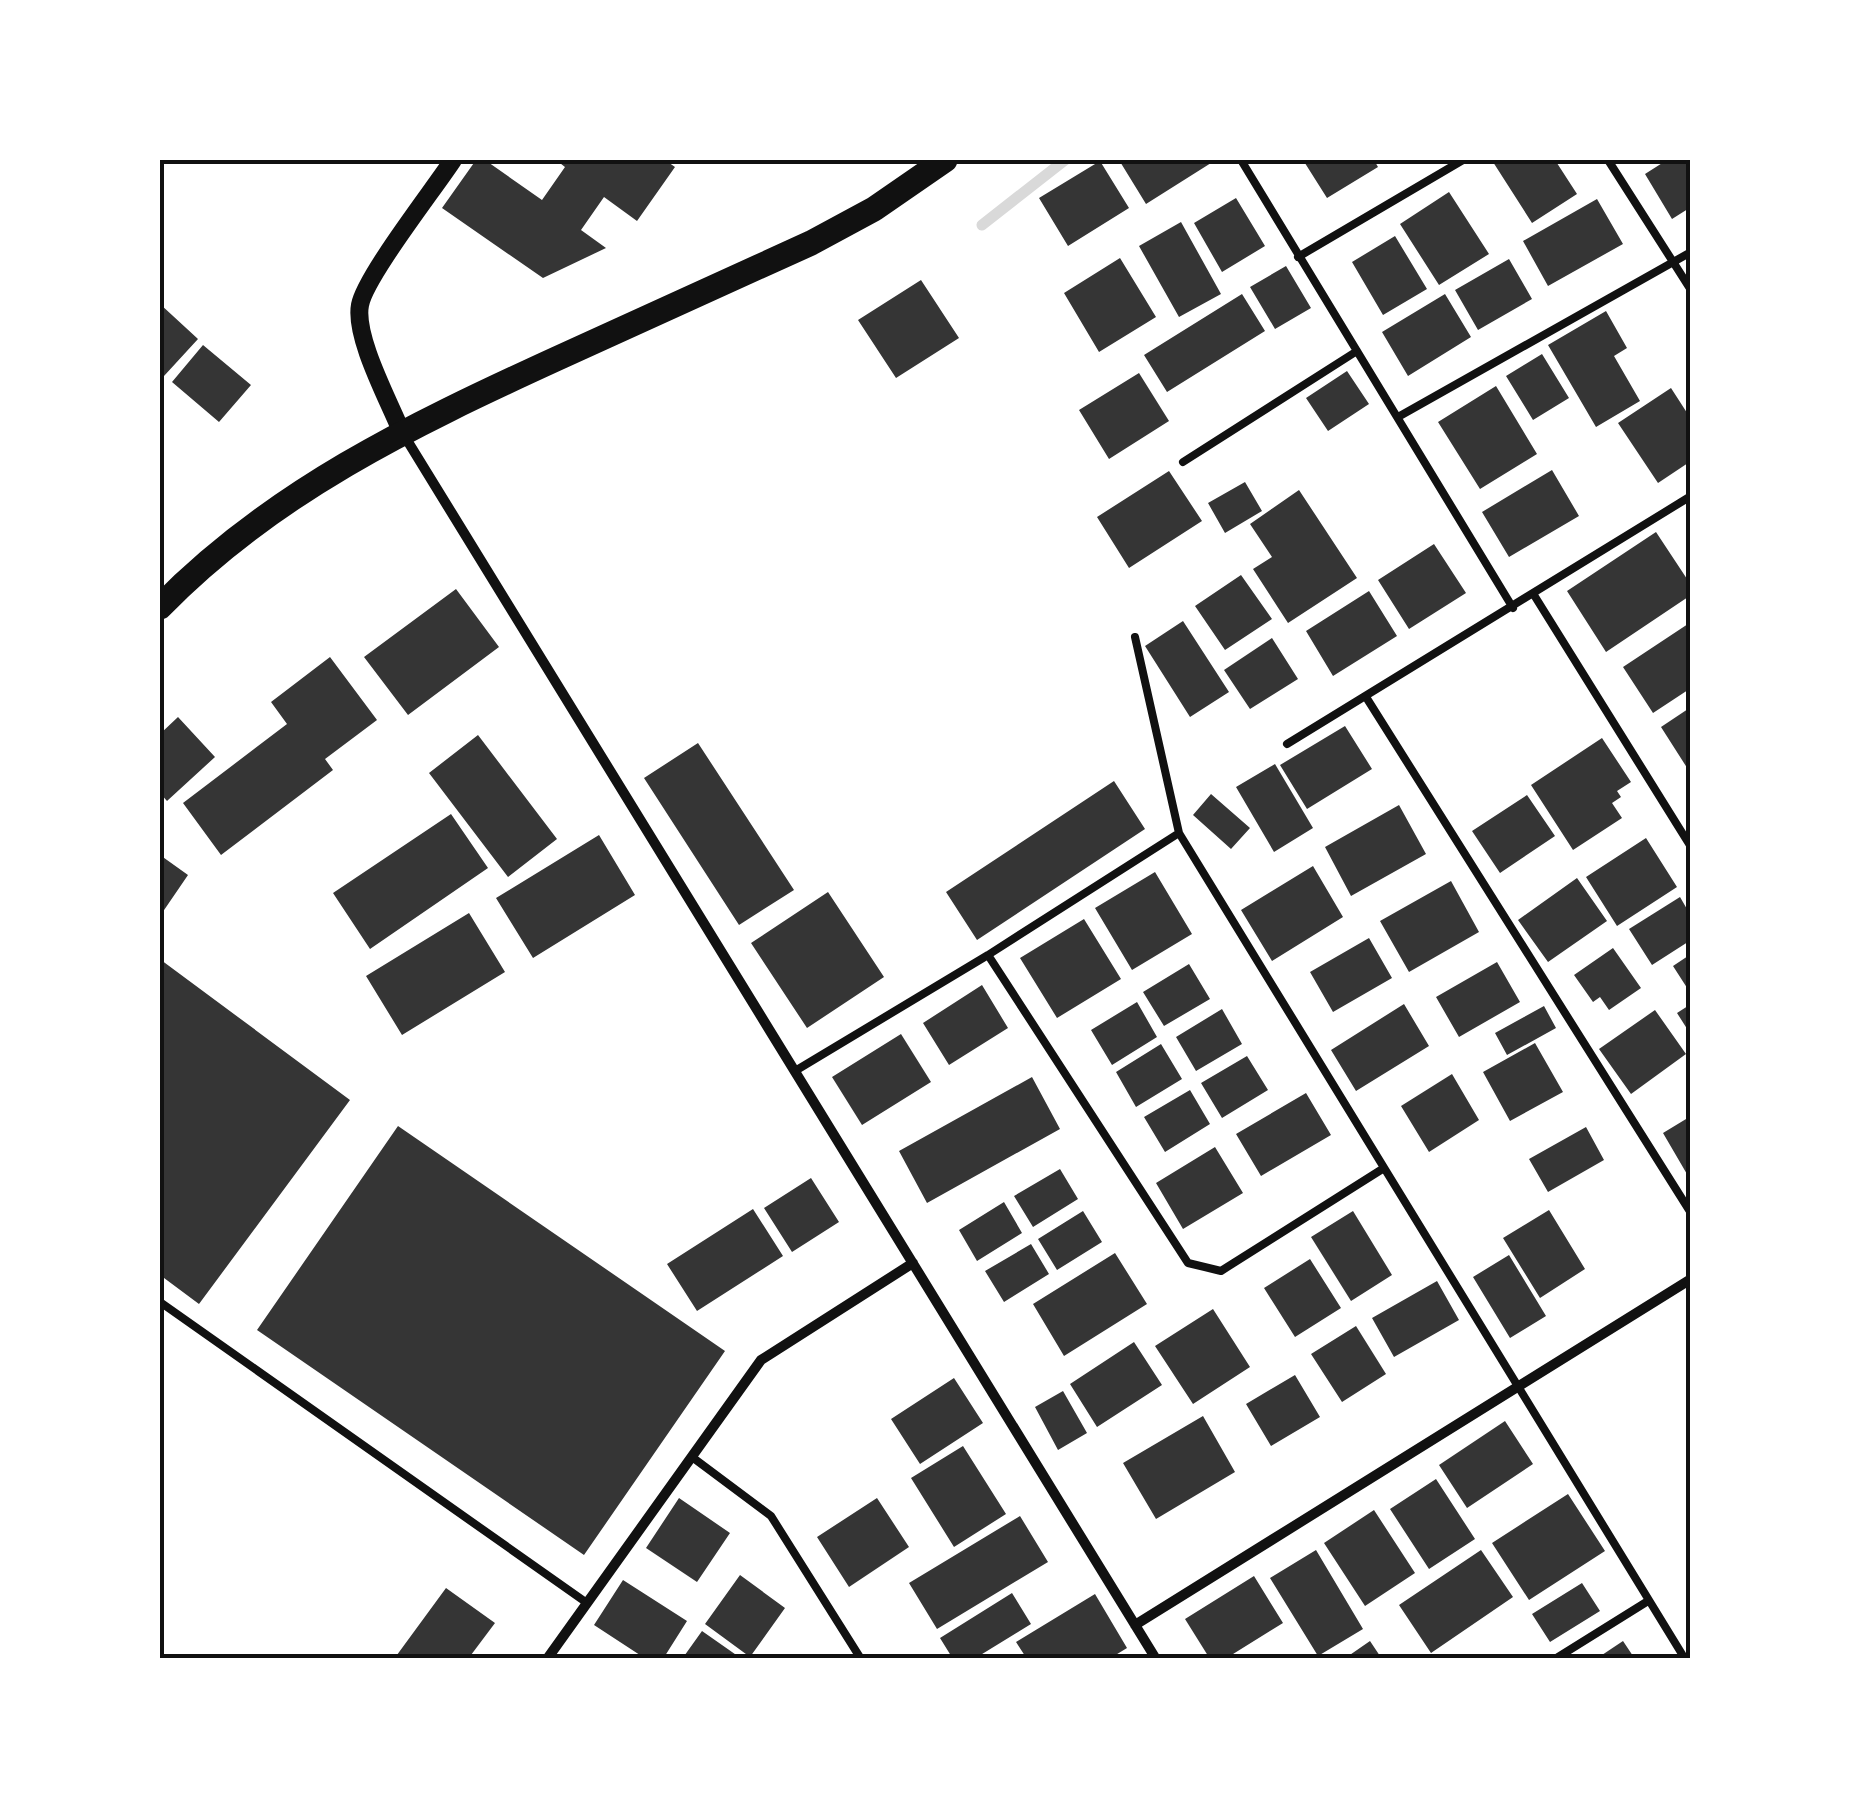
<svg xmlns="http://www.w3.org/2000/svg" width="1851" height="1819" viewBox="0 0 1851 1819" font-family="Overpass,sans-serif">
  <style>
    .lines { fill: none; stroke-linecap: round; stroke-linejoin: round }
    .stream { stroke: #d9d9d9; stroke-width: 11 }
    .building { fill: #353535 }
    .service { stroke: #111; stroke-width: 8 }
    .minor { stroke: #111; stroke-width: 10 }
    .tertiary { stroke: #111; stroke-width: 18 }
    .primary { stroke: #111; stroke-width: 25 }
    .neatline { fill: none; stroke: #111; stroke-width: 4 }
  </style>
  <rect width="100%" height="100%" fill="#fff"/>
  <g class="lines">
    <path class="stream" d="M982,225L1065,160"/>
  </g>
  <path class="building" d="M476,160H485L542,200L565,167L556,160H665L675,167L637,221L604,197L581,230L606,248L543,278L442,208Z
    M1119,160H1209L1211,163L1146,204Z
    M1303,160H1374L1378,167L1327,198Z
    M1496,160H1555L1577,194L1532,223L1493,162Z
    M1667,160H1691V207L1672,219L1645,174Z
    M1100,161L1129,208L1068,246L1039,198Z
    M1449,192L1489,254L1439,285L1400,224Z
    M1236,198L1265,246L1222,272L1194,223Z
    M1597,199L1623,244L1548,286L1523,241Z
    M1181,222L1221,294L1179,317L1139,246Z
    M1395,236L1427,289L1383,315L1352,262Z
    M1120,258L1156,317L1099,352L1064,293Z
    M1509,259L1532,299L1478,330L1455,290Z
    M1286,266L1311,308L1275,329L1250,287Z
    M921,280L959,338L896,378L858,320Z
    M1242,294L1265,331L1167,392L1144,355Z
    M1445,294L1471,337L1408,376L1382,332Z
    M160,304L198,339L164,376L160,372Z
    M1606,311L1627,348L1614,356L1640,401L1596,427L1548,345Z
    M203,345L251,385L219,422L172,382Z
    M1542,354L1569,398L1533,420L1506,376Z
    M1347,371L1369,404L1328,431L1306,398Z
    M1139,373L1169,421L1109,459L1079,410Z
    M1496,386L1537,454L1480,489L1438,422Z
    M1671,388L1691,419V461L1658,483L1618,423Z
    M1552,470L1579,516L1509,557L1482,512Z
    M1169,471L1202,521L1129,568L1097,517Z
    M1245,482L1262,511L1225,533L1208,503Z
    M1299,490L1357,578L1288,623L1253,569L1272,557L1250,524Z
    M1656,532L1691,585V595L1606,652L1567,591Z
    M1434,544L1466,593L1409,629L1378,580Z
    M1241,575L1272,619L1225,650L1195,606Z
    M456,589L499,647L408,715L364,657Z
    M1369,591L1397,636L1333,676L1306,631Z
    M1183,621L1229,692L1190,717L1145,646Z
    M1691,622V688L1653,713L1623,667Z
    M1272,638L1298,679L1250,709L1224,670Z
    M330,657L377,720L325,759L333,770L221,855L183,803L287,724L271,702Z
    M1691,707V774L1661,727Z
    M178,717L215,757L167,801L160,793V734Z
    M1345,726L1372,769L1307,809L1280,765Z
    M478,735L557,839L508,877L429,773Z
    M1602,738L1631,782L1617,791L1621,797L1612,803L1622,818L1573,850L1531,785Z
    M698,743L794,890L739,925L644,778Z
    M1275,764L1313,828L1274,852L1236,787Z
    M1114,781L1145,829L977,940L946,892Z
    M1211,794L1250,828L1231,849L1193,815Z
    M1527,795L1555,836L1500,873L1472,831Z
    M1399,805L1426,854L1351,896L1325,847Z
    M451,814L488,868L370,949L333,893Z
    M599,835L635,895L533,958L496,898Z
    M1646,838L1677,887L1617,926L1586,877Z
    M160,855L188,875L160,916Z
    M1313,866L1343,917L1272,961L1241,910Z
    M1155,872L1192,934L1132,970L1095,908Z
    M1577,878L1607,921L1548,962L1518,920Z
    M1451,881L1479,932L1409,972L1380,921Z
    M828,892L884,977L807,1028L751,943Z
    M1680,897L1691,916V940L1652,965L1629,929Z
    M469,913L505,972L402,1035L366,976Z
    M1084,919L1121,979L1057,1018L1020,958Z
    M1369,938L1392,978L1333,1012L1310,972Z
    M1613,948L1641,988L1609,1010L1600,997L1593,1002L1574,975Z
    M1691,954V994L1673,966Z
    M161,960L350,1100L199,1304L160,1275Z
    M1497,962L1520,1002L1459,1037L1436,997Z
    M1189,964L1210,999L1164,1026L1143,992Z
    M982,985L1008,1028L949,1065L923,1023Z
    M1137,1002L1157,1037L1112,1065L1091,1030Z
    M1404,1004L1429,1046L1356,1091L1331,1050Z
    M1691,1004V1035L1677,1013Z
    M1544,1006L1556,1028L1507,1055L1495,1033Z
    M1222,1009L1242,1044L1196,1071L1176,1037Z
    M1655,1010L1686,1054L1631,1094L1599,1049Z
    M901,1034L931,1082L862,1125L832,1077Z
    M1535,1043L1563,1092L1510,1121L1483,1072Z
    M1161,1044L1182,1079L1136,1107L1116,1072Z
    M1247,1056L1268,1090L1222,1118L1201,1083Z
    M1452,1074L1479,1120L1429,1152L1401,1106Z
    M1032,1077L1060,1129L927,1203L899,1151Z
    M1190,1090L1210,1124L1165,1152L1144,1117Z
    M1306,1093L1331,1135L1261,1176L1236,1134Z
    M1691,1116V1181L1663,1133Z
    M398,1126L725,1351L584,1555L257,1330Z
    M1586,1127L1604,1160L1548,1192L1529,1159Z
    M1215,1147L1243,1193L1183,1229L1156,1183Z
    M1060,1169L1078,1199L1033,1227L1014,1196Z
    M811,1178L839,1222L792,1252L764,1208Z
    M1004,1202L1022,1233L977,1261L959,1230Z
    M753,1209L783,1256L697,1311L667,1264Z
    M1549,1210L1585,1269L1540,1298L1503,1238Z
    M1083,1211L1102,1242L1057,1270L1038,1239Z
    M1353,1211L1392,1275L1351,1301L1311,1237Z
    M1031,1244L1049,1274L1004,1302L985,1271Z
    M1115,1253L1147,1304L1064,1356L1033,1304Z
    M1509,1255L1546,1316L1510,1338L1473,1277Z
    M1310,1259L1341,1308L1295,1337L1264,1288Z
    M1437,1281L1459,1320L1394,1357L1372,1318Z
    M1213,1309L1250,1367L1193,1404L1155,1346Z
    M1356,1326L1386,1374L1342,1402L1311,1354Z
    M1134,1342L1162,1385L1097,1427L1070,1384Z
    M1295,1375L1320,1417L1271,1446L1246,1404Z
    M954,1378L983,1423L920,1464L891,1419Z
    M1063,1391L1087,1433L1058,1450L1035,1407Z
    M1203,1416L1235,1472L1156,1519L1123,1463Z
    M1505,1421L1533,1464L1467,1508L1439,1465Z
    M963,1446L1006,1514L954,1547L911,1478Z
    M1436,1479L1475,1539L1429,1569L1390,1509Z
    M1568,1494L1605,1551L1529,1600L1492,1543Z
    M679,1498L730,1533L697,1582L646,1548Z
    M877,1498L909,1547L849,1587L817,1537Z
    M1374,1510L1415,1573L1365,1606L1324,1543Z
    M1020,1516L1048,1562L937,1629L909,1583Z
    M1316,1550L1363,1629L1318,1656L1270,1578Z
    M1481,1550L1513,1597L1431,1653L1399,1605Z
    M740,1575L785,1608L750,1657L705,1624Z
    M1254,1576L1283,1623L1225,1659H1210L1185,1619Z
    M623,1580L687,1621L663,1659H646L594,1625Z
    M1582,1583L1600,1611L1550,1642L1532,1614Z
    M446,1588L495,1623L468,1659H394Z
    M1012,1593L1031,1624L974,1659H953L940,1638Z
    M1095,1594L1127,1648L1109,1659H1027L1016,1642Z
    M702,1631L742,1659H682Z
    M1370,1641L1382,1659H1344Z
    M1623,1641L1635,1659H1596Z"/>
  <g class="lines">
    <path class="service" d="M1241,160L1513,608
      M1608,160L1691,290
      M1298,257L1463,160
      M1398,417L1691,252
      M1183,462L1357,351
      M1534,595L1691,847
      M1135,637L1179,833L1685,1659
      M1366,697L1691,1213
      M1287,744L1691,496
      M988,955L1188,1263L1221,1271L1384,1168
      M795,1071L988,955L1179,833
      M160,1302L587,1603
      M692,1457L771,1516L861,1659
      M1555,1659L1648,1601"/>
    <path class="minor" d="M402,432L1156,1659
      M1135,1625L1691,1279
      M547,1659L761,1360L913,1263"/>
    <path class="tertiary" d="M401,431C389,401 354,337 360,305C365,277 434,189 453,160"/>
    <path class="primary" d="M160,607C272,492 412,425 556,359C641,320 726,281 811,243L874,209L945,160"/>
  </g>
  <rect width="1851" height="1819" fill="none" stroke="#ffffff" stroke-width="325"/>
  <rect x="162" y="162" width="1526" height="1494" class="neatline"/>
</svg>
